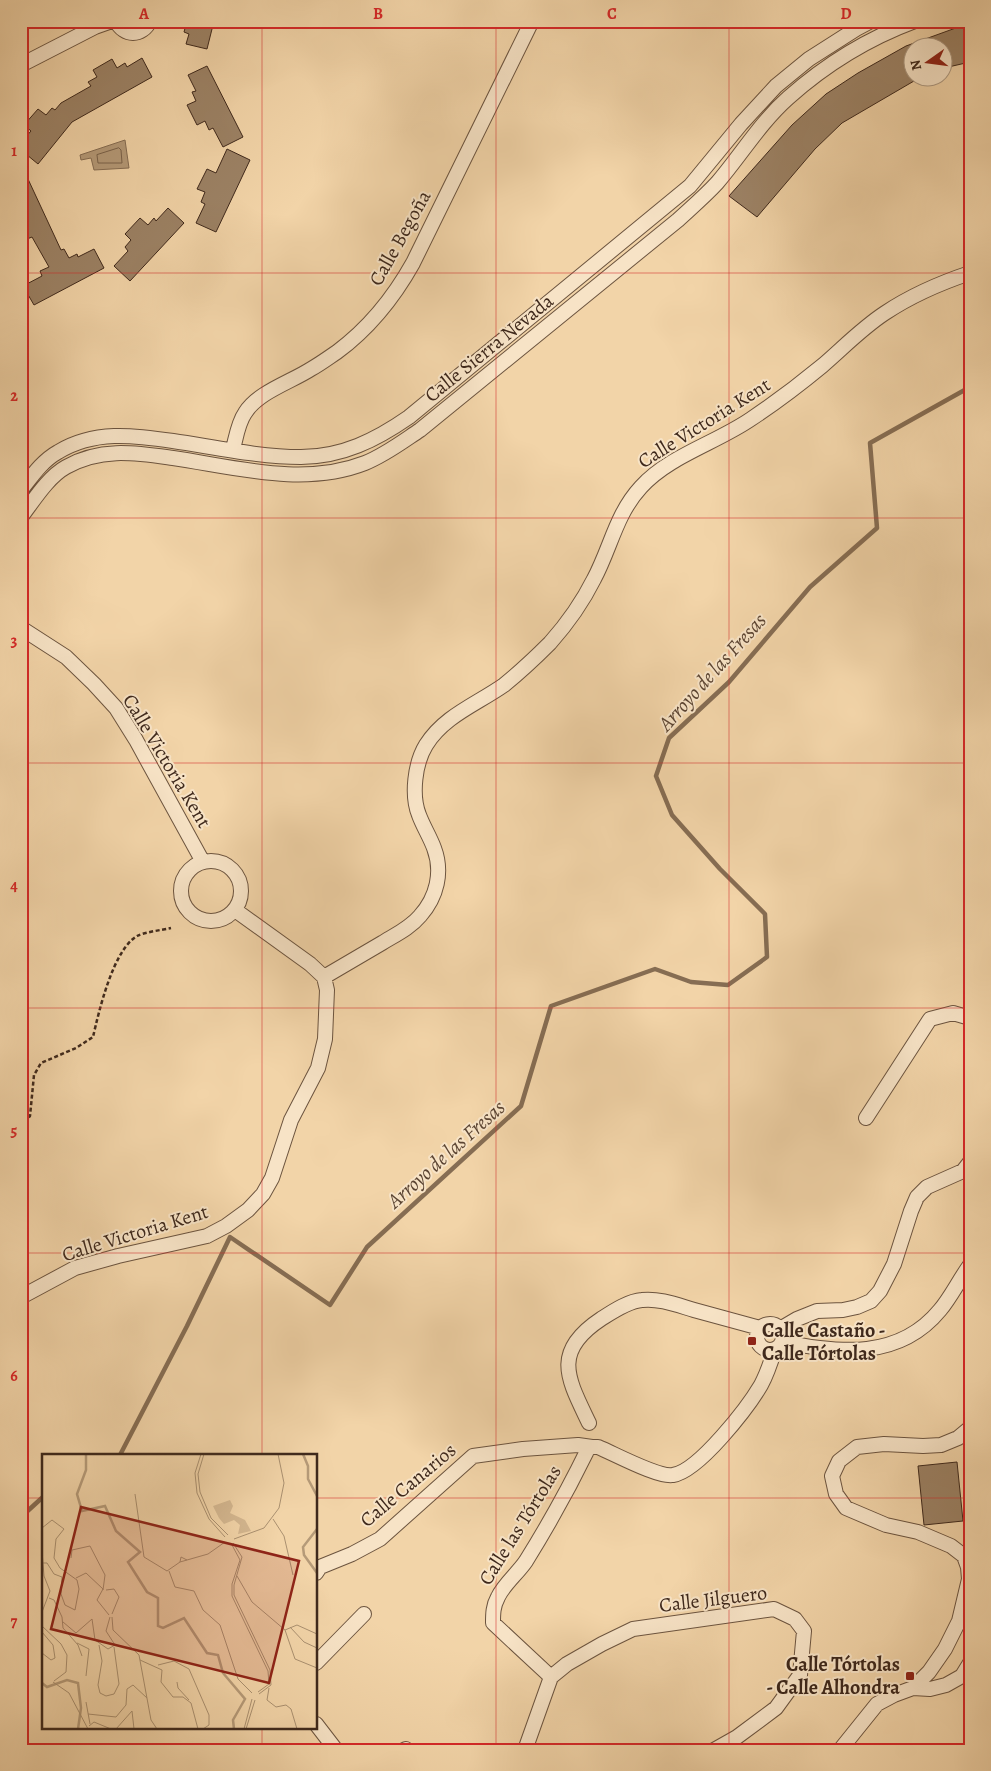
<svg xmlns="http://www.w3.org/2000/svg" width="991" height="1771" viewBox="0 0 991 1771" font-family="Alegreya,serif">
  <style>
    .water { fill: #b59a78; stroke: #866d53 }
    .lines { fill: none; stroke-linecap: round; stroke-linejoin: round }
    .shore { stroke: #7a624a; stroke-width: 1 }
    .stream { stroke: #866d53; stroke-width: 4.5 }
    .building { fill: #9c8265; stroke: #3f291c }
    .minor-casing { stroke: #6c543f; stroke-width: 16 }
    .path { stroke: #3f291c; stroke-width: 2.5; stroke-dasharray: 4 2.5; stroke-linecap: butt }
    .minor { stroke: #f7e3c6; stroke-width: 14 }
    .grid { fill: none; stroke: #d62828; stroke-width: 1; stroke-opacity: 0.55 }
    .poi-dot { fill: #8f2418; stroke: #f7e3c6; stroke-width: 2 }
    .labels { text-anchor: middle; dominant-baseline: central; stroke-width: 4; stroke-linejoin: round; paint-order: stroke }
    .street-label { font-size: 20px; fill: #3f291c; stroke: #f7e3c6 }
    .poi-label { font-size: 20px; font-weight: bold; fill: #3f291c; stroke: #f7e3c6; text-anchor: start }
    .water-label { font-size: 21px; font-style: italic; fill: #5c4533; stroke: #f7e3c6 }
    .inset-river { fill: none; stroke: #b59a78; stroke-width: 2.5 }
    .inset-road { fill: none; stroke: #aa9070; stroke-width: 1 }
    .view { fill: #8f2418; fill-opacity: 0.15; stroke: #8f2418; stroke-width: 2.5 }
    .inset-edge { fill: none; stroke: #3f291c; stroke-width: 2.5 }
    .neatline { fill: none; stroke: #d62828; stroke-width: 2 }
    .grid-label { font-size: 16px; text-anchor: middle; font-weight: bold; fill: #d62828 }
  </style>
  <rect width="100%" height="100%" fill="#f2d4a8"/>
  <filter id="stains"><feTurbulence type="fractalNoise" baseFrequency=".004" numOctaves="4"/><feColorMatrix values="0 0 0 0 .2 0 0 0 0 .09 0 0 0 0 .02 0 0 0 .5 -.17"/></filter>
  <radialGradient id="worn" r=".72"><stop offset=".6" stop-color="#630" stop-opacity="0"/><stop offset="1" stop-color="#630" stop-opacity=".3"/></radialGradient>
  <path class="water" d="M125,140L129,168L94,170L91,158L81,160L80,155Z"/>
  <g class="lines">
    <path class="shore" d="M119,148L121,150L122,163H98L97,155Z"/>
    <path class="stream" d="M120,1455L187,1326L230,1237L330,1305L367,1247L521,1106L551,1006L655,969L691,982L728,985L767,957L765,914L720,869L672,815L656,776L669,738L729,682L810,587L877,528L870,443L970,387
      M21,1517L44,1496
      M21,1732L27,1750"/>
  </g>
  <path class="building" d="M187,21H214L207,49L186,44L189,34L184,32Z
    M964,25L970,51V62L944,68V48H914V81L842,123L815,149L757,217L729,196L792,125L826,94L858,73L906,46Z
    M142,58L152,77L72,122L38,164L21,150L28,142L24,139L31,131L24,125L38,109L46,115L52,108L55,110L61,103L91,86L88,82L97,77L93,70L112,59L117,68L125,63L127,67Z
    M207,66L243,137L223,147L213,128L209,130L205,121L197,125L187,105L196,101L192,92L196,91L188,75Z
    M227,149L250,160L216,232L196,223L205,204L201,202L205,192L197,189L207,169L216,173Z
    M21,164L61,250L64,249L69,258L77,254L78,257L94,249L104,268L34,305L23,286L42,276L40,271L49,267L32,237L27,239L21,226Z
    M168,208L184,223L130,281L114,266L128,251L125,247L131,240L125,234L140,218L148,225L154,218L156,221Z
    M957,1462L963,1521L924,1525L918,1466Z"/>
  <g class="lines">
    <g class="minor-casing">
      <path id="minor" d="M116,21C124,37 142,37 150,21
        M21,65L95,27L112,21
        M233,449C236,438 238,423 245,413C258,392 291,382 311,369C320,364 328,358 337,352C368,329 394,297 413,263L532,21
        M21,490C32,476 42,461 58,452C94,430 133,435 173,441C214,447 259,457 301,457C342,457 376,440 409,417L690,186L741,124L776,86L809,59L856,29L871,21
        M21,517C34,500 48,477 66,467C101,447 136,453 173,458C235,467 304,487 365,463C385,455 402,442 420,430L678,220C691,208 705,196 717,183C741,155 760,123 788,98C825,65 869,38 915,21
        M21,628L66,657L94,684L116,708L136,740L203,862
        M181 891a30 30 0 1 1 60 0a30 30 0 1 1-60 0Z
        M324,977C343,966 363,954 382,943C395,935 410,928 420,916C437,897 443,872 434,848C430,837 423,826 419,815C411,795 415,763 426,745C444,716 477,704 504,685C520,672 535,658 550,643C566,625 583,601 594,579C611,547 616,514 641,487C669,456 716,443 751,419C775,403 799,385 822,366C843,348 862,328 885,313C912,295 940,283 970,273
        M866,1118L930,1019L953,1013L970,1018
        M21,1297L75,1268L118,1256L207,1236L226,1226L248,1210L263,1194L272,1178L291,1120L318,1068L325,1039L327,990L324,977L310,964L235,910
        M757 1337a13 13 0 1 1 26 0a13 13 0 1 1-26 0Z
        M780,1329L797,1319L817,1311L843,1310L857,1307L871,1301L880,1291L894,1264L911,1211L917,1197L927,1187L963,1171L970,1162
        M783,1342C839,1353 899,1360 940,1310C951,1297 959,1280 970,1265
        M589,1423C568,1379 551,1352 601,1319C612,1312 628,1301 642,1300C659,1298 677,1305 694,1310C716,1316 738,1322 760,1328
        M316,1573L320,1567L352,1554L380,1539L473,1456L523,1449L578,1445L592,1447
        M316,1663L364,1614
        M551,1677L493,1623C493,1614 493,1606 498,1597C504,1584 518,1573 526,1561C549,1524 569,1488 588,1449L592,1447H598C615,1454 659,1478 673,1475C699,1471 748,1407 761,1385C767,1374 771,1362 775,1349
        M913,1688L929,1672L945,1649L959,1621L969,1579L968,1567L964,1556L951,1546L918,1532L886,1525L846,1508L836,1494L832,1476L839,1461L857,1447L884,1444L923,1446L941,1445L958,1438L970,1428
        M316,1724L336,1750
        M404,1750L406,1749
        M525,1750L551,1677L567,1664L602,1644L633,1629L774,1609L795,1619L804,1631L800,1675L776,1708L737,1737L714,1750
        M840,1750L877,1704L894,1695L913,1688L930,1689L946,1685L962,1676L970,1663"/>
    </g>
    <path class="path" d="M21,1128L30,1116L34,1075L41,1063L76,1048L93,1037C99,1011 113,950 137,936C145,932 162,930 171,928"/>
    <use href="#minor" class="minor"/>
  </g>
  <path class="grid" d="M262,21V1455M496,21V1750M729,21V1750M21,273H970M21,518H970M21,763H970M21,1008H970M21,1253H970M21,1498H44M316,1498H970M262,1727V1750"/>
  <g class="poi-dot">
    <rect x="747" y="1336" width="10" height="10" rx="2.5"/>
    <rect x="905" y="1671" width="10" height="10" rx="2.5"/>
  </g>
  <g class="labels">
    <g class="street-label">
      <text transform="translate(400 238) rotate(-61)">Calle Begoña</text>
      <text transform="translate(489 348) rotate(-39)">Calle Sierra Nevada</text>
      <text transform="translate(704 423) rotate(-32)">Calle Victoria Kent</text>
      <text transform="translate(167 761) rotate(59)">Calle Victoria Kent</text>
      <text transform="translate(135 1233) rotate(-17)">Calle Victoria Kent</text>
      <text transform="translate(408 1485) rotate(-40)">Calle Canarios</text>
      <text transform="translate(520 1525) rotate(-58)">Calle las Tórtolas</text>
      <text transform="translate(713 1599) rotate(-7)">Calle Jilguero</text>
    </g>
    <g class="poi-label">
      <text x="762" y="1330">Calle Castaño -<tspan x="762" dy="23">Calle Tórtolas</tspan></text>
      <text x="900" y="1664" text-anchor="end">Calle Tórtolas<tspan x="900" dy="23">- Calle Alhondra</tspan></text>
    </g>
    <g class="water-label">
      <text transform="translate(712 672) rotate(-48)">Arroyo de las Fresas</text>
      <text transform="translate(446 1154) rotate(-42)">Arroyo de las Fresas</text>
    </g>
  </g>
  <g transform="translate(42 1454)">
    <rect width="275" height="275" fill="#f2d4a8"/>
    <path d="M188,46L191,52L188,59L203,66L209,77L196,80L198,71L192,66L182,70L177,64L171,52Z" fill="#d4b790"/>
    <path class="inset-river" d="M44,0V16L35,40L40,57L63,52L74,77L98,98L86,108L105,138L116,144V172L121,174L142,164L165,199L176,201L181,219L203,245L191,266L192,275M261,0L266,12V25L275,42M275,75L261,93L262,101L275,119M0,229L5,233L25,226L36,229L39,254L36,275"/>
    <path class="inset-road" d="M159,0L153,19L155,39L167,65L183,83M162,0L156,20L158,38L169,64L186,81M93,40L102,103L125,117L138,108L139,103L145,106M231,65L242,82L251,121M0,74L10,66L22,75L14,85L12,104L18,114L35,126L37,135L33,156L23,151L19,140L20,123L12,120L5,109H0M192,85L222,74L237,54L242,29L236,0M191,89L200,103L192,131V141L228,216L229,231L217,240M190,91L198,106L190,130V142L226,217L227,230L216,238M0,97L2,122L8,137L0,158M29,104L30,96L48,92L63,121L61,136M138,108L166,100L183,88M127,117L133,133L152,137L161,156L178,171L196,225L210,239M195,122L210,148L243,176L253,205L275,214M34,124L44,119L61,135L55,146L67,161M64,136L72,135L77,143L70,160M7,144L12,146L20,163L21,174L36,191L40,202M70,163L71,176L97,201L109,266L115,275M21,168L34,179L50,165L53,186L66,195L73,191L64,177L68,163M0,172L19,190L25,201L24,218L12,227M248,173L262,188L275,194M243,176L255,171L275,180M0,178L11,191L13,204L9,206L0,199M35,189L47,195L44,222M57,191L60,207L56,231L58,239L64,242L72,240L77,230L72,193M98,206L120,216L119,228L131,243H141L149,249L156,275M116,211L132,207L147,215L167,261V271L161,275M11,228L27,239L46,275M135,228L136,234L147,246M227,234L225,246L234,253L244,251L249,255L255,275M44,248L48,270M46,260L74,263L84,251L85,235L91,231L105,244M47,272L52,268L69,275M74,275L90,257L92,275M202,275L210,245M204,275L213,246"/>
    <path class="view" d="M39,53L257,107L227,229L9,175Z"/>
    <rect width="275" height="275" class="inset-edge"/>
  </g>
  <rect width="991" height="1771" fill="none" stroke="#f2d4a8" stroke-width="55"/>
  <g transform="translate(928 62) rotate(256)"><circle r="24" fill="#f7e3c6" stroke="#ad9982"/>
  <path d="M0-4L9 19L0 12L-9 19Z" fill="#8f2418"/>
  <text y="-8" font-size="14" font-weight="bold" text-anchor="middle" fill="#3f291c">N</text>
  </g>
  <rect x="28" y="28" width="936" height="1716" class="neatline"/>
  <g class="grid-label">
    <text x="144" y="19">A</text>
    <text x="378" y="19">B</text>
    <text x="612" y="19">C</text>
    <text x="846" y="19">D</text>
    <text x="14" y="156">1</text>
    <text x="14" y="401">2</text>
    <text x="14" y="646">3</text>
    <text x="14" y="891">4</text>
    <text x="14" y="1136">5</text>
    <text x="14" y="1381">6</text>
    <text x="14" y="1627">7</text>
  </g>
  <rect width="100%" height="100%" filter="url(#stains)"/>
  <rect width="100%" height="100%" fill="url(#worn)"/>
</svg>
